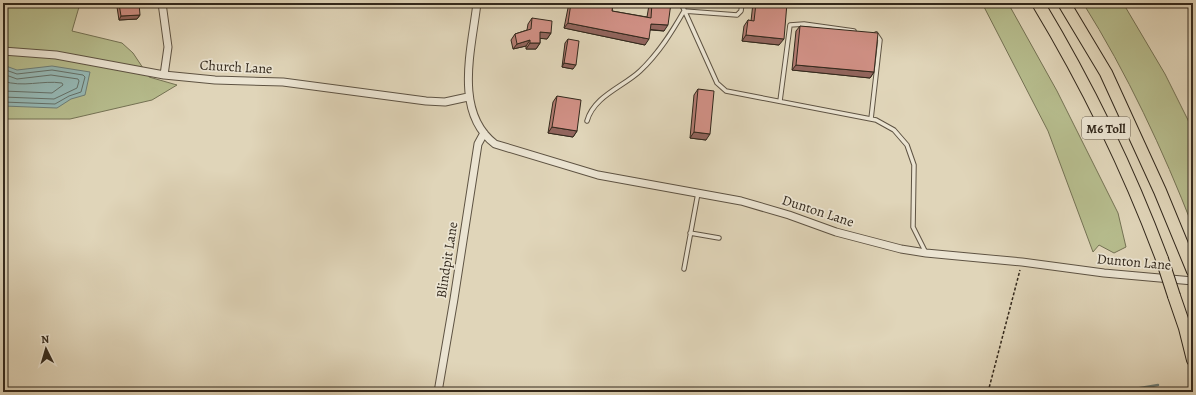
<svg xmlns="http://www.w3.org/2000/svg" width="1196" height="395" viewBox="0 0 1196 395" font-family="Alegreya,serif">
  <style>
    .green { fill: #b6bc8d; stroke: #747254 }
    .water { fill: #95b8b5; stroke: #6d7e78 }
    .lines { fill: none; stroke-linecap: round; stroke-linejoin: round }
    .shore { stroke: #647068; stroke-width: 1 }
    .stream { stroke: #6d7e78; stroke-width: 2.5 }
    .lane-casing { stroke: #5e5343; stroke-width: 5.5 }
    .street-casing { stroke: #5e5343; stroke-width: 9 }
    .highway-casing { stroke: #32281c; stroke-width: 14 }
    .path { stroke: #32281c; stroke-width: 1.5; stroke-dasharray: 3 2; stroke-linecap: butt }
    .lane { stroke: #ebe4d2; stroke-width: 3.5 }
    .street { stroke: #ebe4d2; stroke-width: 7 }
    .highway { stroke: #e0d5b9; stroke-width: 12 }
    .highway-bridge-casing { stroke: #32281c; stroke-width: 14; stroke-linecap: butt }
    .highway-bridge { stroke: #e0d5b9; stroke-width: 12 }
    .wall { fill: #b37c72; stroke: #32281c }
    .shaded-wall { fill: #92655d; stroke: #32281c }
    .building { fill: #d09085; stroke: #32281c }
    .labels { text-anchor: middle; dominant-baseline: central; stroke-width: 3.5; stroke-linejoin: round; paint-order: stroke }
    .shield { fill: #ebe4d2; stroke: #6a6053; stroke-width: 1 }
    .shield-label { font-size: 13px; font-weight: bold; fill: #32281c }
    .street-label { font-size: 14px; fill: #32281c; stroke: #ebe4d2 }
  </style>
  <rect width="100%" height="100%" fill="#e0d5b9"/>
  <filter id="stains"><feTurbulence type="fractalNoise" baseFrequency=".005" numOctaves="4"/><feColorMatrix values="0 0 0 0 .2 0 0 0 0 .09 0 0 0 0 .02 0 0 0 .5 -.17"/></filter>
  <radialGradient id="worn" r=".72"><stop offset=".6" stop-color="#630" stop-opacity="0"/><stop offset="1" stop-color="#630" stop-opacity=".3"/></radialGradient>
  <path class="green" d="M3,3H77L79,7L72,31L122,43L133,53L149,77L177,85L152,100L70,119H3Z
    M982,3H1008L1057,91L1118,213L1126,247L1114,253L1099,245L1093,252L1048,131Z
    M1083,3H1123L1165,74L1193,130V227C1163,150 1127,73 1083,3Z"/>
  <path class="water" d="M3,65L17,70L52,66L90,72L85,95L71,99L57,108L3,106Z"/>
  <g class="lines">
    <path class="shore" d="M3,69L17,74L52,70L83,75L85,77L81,92L69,96L55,104L3,102
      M3,74L17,79L51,75L78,79L79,81L77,88L54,99L3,97
      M3,81C23,88 42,80 62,83L63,85L52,93L3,91"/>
    <path class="stream" d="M1117,392L1158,385"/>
    <g class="lane-casing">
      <path id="lane" d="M679,3H681L717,83L726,91L876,120L894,130L907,145L914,165L913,227L926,253
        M780,101L790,25L804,24L854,31
        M871,119L880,40L876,34
        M587,121C594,96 623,87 640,71C659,53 672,32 684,11L737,15L741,11L742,3
        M690,233L719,238
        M684,269L698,193"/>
    </g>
    <g class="street-casing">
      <path id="street" d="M162,3L168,47L164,75
        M477,3C472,48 453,112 495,144L598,175L741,201L789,215L836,232L901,249L926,253L1022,262L1104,273L1193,281
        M3,51L56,55L164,75L215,80L283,82L426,101L445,102L468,97
        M438,392L454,299L478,144L484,133"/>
    </g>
    <g class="highway-casing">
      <path id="highway" d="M1038,3C1088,86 1128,168 1162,259
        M1064,3L1106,73L1160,191L1193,271
        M1174,296L1185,328L1193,360"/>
    </g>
    <path class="path" d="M988,392L1020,270"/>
    <use href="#lane" class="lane"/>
    <use href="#street" class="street"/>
    <use href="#highway" class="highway"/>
    <g class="highway-bridge-casing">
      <path id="highway-bridge" d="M1162,259L1174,296"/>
    </g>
    <use href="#highway-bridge" class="highway-bridge"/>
  </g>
  <path class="wall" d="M569,3H613L612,11L647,17L649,5L650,3H671L664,31L650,30L645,45L564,28Z
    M753,3H787L779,45L742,41L744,26L748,20L751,21Z
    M119,4L140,15L137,19L119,20L117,7Z
    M532,18L551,33L547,39L540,38V43L536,49H526V46L513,49L511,40L515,34L527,30L528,24Z
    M800,26L874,72L870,78L792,70L796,31Z
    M568,39L573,69L562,67L565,43Z
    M698,89L706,140L690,138L694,95Z
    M557,96L577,131L573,137L548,133L553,102Z"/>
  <path class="shaded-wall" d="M140,15L137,19L119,20L121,16Z
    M568,23L649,39L645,45L564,28Z
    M651,24L668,25L664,31L647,29Z
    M540,32L551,33L547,39L536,38Z
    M746,35L784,39L779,45L742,41Z
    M530,40L526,46L513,49L517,44Z
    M530,43H540L536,49H526Z
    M564,63L576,65L573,69L562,67Z
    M796,65L874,72L870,78L792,70Z
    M552,127L577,131L573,137L548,133Z
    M694,132L710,134L706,140L690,138Z"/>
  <path class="building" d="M127,3H139L140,15L121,16L119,4Z
    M571,3H613L612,11L651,18L652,3H671L668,25L651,24L649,39L568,23Z
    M756,3H787L784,39L746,35L748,20L754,21Z
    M532,18L552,21L551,33L540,32V43H530V40L517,44L515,34L531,29Z
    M800,26L878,33L874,72L796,65Z
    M568,39L579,41L576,65L564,63Z
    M698,89L714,91L710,134L694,132Z
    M557,96L581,100L577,131L552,127Z"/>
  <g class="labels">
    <rect class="shield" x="1082" y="117" width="48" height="22" rx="3"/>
    <g class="shield-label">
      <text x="1106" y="128">M6 Toll</text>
    </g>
    <g class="street-label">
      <text transform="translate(236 67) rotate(3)">Church Lane</text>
      <text transform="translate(818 211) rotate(18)">Dunton Lane</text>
      <text transform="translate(447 260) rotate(-81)">Blindpit Lane</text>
      <text transform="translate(1134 262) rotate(5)">Dunton Lane</text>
    </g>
  </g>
  <rect width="1196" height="395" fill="none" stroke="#e0d5b9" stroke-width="16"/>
  <rect x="4" y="4" width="1188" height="387" fill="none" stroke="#32281c" stroke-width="2"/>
  <rect x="8" y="8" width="1180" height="379" fill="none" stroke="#32281c"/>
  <g transform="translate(46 349) rotate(355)" stroke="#ebe4d2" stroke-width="3" paint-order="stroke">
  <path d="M0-3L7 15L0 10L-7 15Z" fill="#32281c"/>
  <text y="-6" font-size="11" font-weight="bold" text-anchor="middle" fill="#32281c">N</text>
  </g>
  <rect width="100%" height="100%" filter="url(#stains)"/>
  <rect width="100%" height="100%" fill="url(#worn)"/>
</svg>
